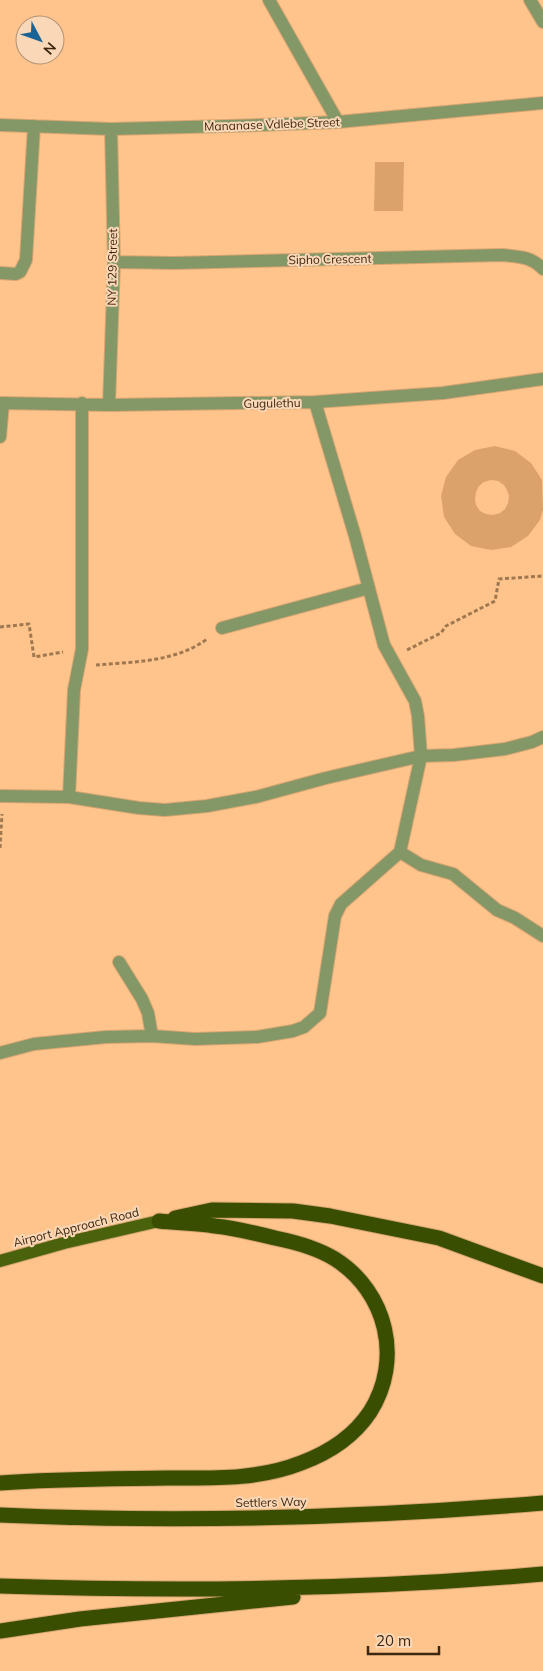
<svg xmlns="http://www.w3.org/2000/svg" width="543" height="1671" viewBox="0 0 543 1671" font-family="Mulish,sans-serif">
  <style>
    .building { fill: #dba36b; fill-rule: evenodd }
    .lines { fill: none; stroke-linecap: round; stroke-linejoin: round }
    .minor-casing { stroke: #d7a573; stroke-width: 14 }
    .major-casing { stroke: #d7a573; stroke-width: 14 }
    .highway-casing { stroke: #d7a573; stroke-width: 17 }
    .path { stroke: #a07850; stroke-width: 3; stroke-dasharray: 4 2.5; stroke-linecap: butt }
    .minor { stroke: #849766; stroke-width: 12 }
    .major { stroke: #4a620c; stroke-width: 12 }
    .highway { stroke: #394e01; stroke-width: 15 }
    .labels { text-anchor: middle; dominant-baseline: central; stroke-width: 4; stroke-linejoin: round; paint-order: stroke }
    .street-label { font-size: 12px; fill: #3d2710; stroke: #fad7b6 }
  </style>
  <rect width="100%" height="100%" fill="#fec48c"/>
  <path class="building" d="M375,162H404L403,211H374Z
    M495,446L515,451L531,463L542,480L543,510L540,520L528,536L511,547L491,550L471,546L455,534L444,517L441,496L446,477L458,460L475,450ZM491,480L498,481L504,485L507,490L509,496L508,503L505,509L500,513L493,515L486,514L480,511L476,505L475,499L476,492L479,486L484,482Z"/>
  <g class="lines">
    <g class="minor-casing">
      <path id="minor" d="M269,0L338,122
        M530,0L543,22
        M0,125L111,129L261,125L338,122L543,103
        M114,262L175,263L502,255C518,257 531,256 543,269
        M0,273L16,274L20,272L26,260L34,126
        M0,403L109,405L315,402L443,393L543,379
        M109,405L114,262L111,129
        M0,437L3,403
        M222,628L369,588
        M0,796L69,797L139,808L165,810L207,806L256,797L326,778L421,756L454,755L505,749L532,742L543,737
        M69,797L74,690L82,649V403
        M400,852L421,865L453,874L497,910L515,918L543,936
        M119,962L142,999L148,1013L152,1036
        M0,1053L34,1044L106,1037L152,1036L195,1039L257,1037L293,1031L304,1027L320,1013L335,916L341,904L400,852L421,756L418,716L415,701L384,645L355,536L315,402"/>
    </g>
    <g class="major-casing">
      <path id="major" d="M0,1261L64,1243L159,1221"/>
    </g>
    <g class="highway-casing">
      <path id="highway" d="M175,1218L212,1210L293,1211L330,1216L439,1238L543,1276
        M0,1483C55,1479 111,1479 167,1478C212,1478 258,1480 301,1463C328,1453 354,1436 370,1412C403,1360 387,1292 335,1259C317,1248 295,1242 275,1238C255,1233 235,1228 215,1226C197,1223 178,1223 159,1221
        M0,1515C181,1523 363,1518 543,1503
        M0,1586C181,1592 362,1590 543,1574
        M0,1631L80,1619L293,1597"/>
    </g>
    <path class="path" d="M0,627L29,624L34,657L63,652
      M407,650L441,633L446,626L495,601L499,579L543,576
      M96,665C133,662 176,662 207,639
      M0,848L2,814"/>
    <use href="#minor" class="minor"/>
    <use href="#major" class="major"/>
    <use href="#highway" class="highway"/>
  </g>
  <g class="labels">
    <g class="street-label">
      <text transform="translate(272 124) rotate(-2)">Mananase Vdlebe Street</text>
      <text transform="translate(330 259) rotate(-1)">Sipho Crescent</text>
      <text transform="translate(112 267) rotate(-89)">NY 129 Street</text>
      <text transform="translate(272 403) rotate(-1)">Gugulethu</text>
      <text transform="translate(76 1227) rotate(-14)">Airport Approach Road</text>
      <text transform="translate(271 1502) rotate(-1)">Settlers Way</text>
    </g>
  </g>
  <g transform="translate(40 40) rotate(131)"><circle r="24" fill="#fad7b6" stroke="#ae9174"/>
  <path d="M0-4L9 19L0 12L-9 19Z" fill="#1a6397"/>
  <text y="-8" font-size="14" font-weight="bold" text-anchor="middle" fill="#3d2710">N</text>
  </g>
  <path d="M368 1646v8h71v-8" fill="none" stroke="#3d2710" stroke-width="2.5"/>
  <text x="376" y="1646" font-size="15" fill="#3d2710" stroke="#fad7b6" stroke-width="4" paint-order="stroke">20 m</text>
</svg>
